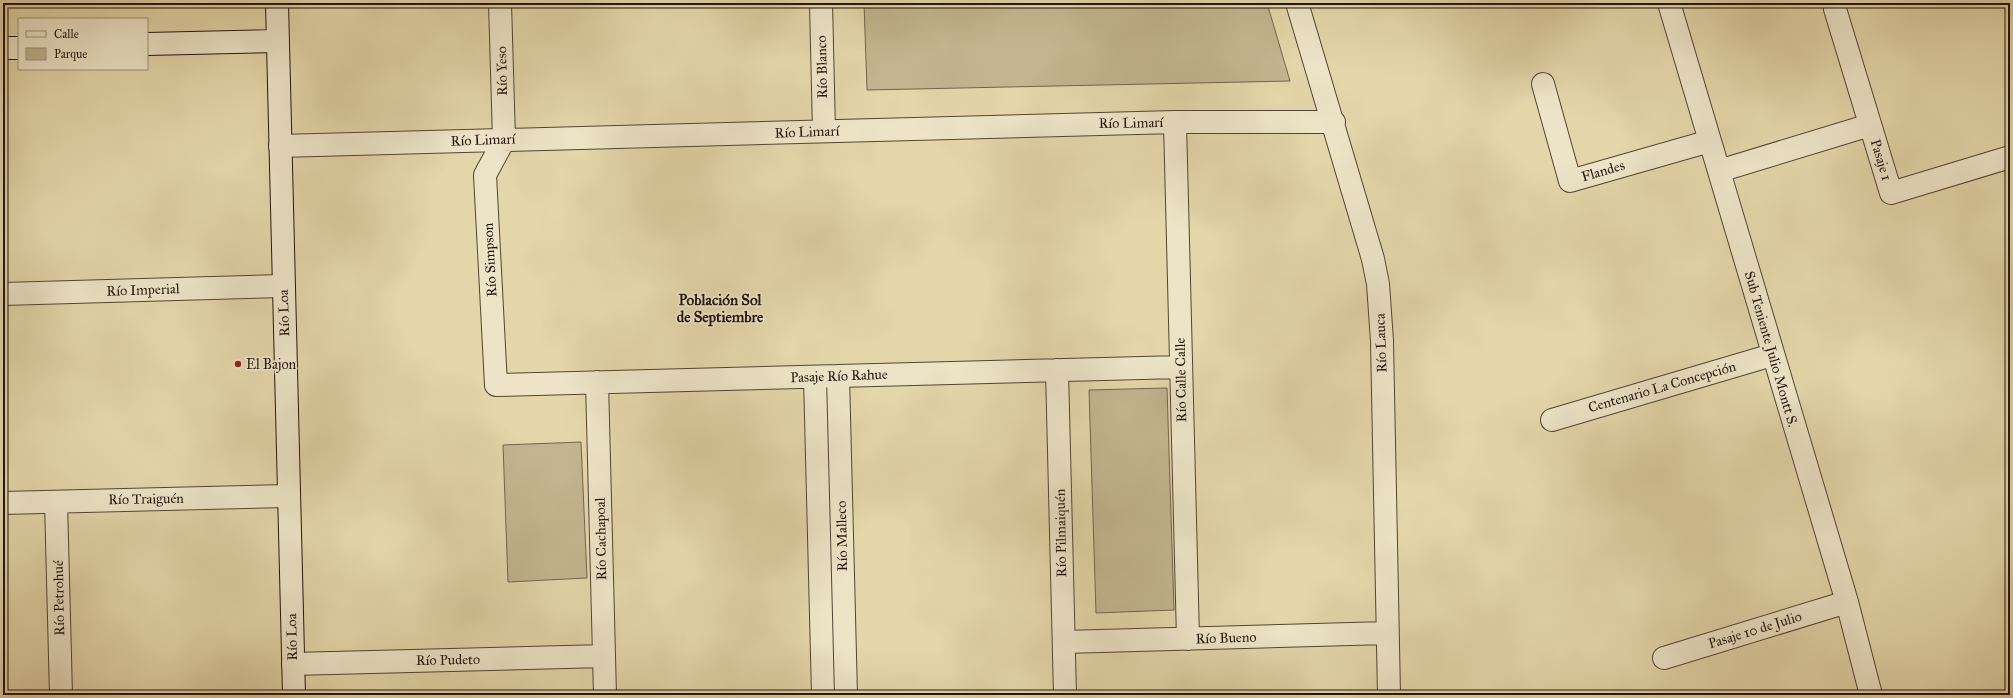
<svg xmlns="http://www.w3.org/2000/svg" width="2013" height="698" viewBox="0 0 2013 698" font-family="'IM FELL Great Primer',serif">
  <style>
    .green { fill: #c2b58f; stroke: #72644f }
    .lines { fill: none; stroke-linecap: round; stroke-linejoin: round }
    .street-casing { stroke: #534436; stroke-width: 24 }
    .secondary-casing { stroke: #23140f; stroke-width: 24 }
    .street { stroke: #ede4c7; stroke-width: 22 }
    .secondary { stroke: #ede4c7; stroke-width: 22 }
    .poi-dot { fill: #8f2418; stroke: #ede4c7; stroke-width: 1.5 }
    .labels { text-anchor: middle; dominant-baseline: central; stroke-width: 3.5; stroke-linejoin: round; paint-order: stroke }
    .street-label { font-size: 14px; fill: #23140f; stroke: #ede4c7 }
    .poi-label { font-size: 14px; fill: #23140f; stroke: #ede4c7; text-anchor: start }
    .neighbourhood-label { font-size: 15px; font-weight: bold; fill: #23140f; stroke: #ede4c7 }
  </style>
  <rect width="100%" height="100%" fill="#e3d6a9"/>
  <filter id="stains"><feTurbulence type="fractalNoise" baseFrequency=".005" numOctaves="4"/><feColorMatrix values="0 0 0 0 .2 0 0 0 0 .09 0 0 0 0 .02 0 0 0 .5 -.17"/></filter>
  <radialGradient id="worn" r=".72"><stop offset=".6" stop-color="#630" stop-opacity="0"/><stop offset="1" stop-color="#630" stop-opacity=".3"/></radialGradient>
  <path class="green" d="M864,3H1267L1290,81L867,90Z
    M1167,388L1174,610L1096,613L1089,390Z
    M581,442L587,578L508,582L503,445Z"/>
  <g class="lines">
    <g class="street-casing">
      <path id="street" d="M500,3L504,140L485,175L496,385L1181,367
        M821,3L824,131
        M1297,3L1373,259L1378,284L1382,341L1389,695
        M1669,3L1847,602L1871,695
        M1835,9L1891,193L2010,157
        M1543,84L1570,181L1710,141
        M1175,122L1188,639
        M280,146L1175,122H1334
        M1719,171L1870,125
        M3,294L283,286
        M1057,370L1065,695
        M838,376L846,695
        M815,377L823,695
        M597,382L605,695
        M1552,420L1772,355
        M56,502L61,695
        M3,503L289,496
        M1064,642L1387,633
        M1664,658L1847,602
        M293,664L604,656"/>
    </g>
    <g class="secondary-casing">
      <path id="secondary" d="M277,3L294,695
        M147,44L278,41
        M3,48H19"/>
    </g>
    <use href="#street" class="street"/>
    <use href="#secondary" class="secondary"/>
  </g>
  <circle class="poi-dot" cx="238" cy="364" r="4"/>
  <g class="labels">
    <g class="street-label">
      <text transform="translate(822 67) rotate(-91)">Río Blanco</text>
      <text transform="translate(502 71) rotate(-91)">Río Yeso</text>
      <text transform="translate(1131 123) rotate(-1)">Río Limarí</text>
      <text transform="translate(807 132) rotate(-2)">Río Limarí</text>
      <text transform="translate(483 140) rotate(-2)">Río Limarí</text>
      <text transform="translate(1881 160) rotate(73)">Pasaje 1</text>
      <text transform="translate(1603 171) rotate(-16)">Flandes</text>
      <text transform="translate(490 260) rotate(-93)">Río Simpson</text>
      <text transform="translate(143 290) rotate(-2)">Río Imperial</text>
      <text transform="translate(284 313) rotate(-92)">Río Loa</text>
      <text transform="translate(1381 343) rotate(-92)">Río Lauca</text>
      <text transform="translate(1771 349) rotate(74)">Sub Teniente Julio Montt S.</text>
      <text transform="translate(839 376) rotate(-2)">Pasaje Río Rahue</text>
      <text transform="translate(1181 380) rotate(-91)">Río Calle Calle</text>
      <text transform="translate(1662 387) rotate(-16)">Centenario La Concepción</text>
      <text transform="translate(146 499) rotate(-1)">Río Traiguén</text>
      <text transform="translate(1061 533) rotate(-91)">Río Pilmaiquén</text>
      <text transform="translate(842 536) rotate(-91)">Río Malleco</text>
      <text transform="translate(601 539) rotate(-91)">Río Cachapoal</text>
      <text transform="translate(59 598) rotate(-91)">Río Petrohué</text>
      <text transform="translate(1755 630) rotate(-17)">Pasaje 10 de Julio</text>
      <text transform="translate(292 637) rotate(-91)">Río Loa</text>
      <text transform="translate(1226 638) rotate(-2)">Río Bueno</text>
      <text transform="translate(448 660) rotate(-1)">Río Pudeto</text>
    </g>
    <g class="poi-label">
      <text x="246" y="364">El Bajon</text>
    </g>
    <g class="neighbourhood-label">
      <text x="720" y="300">Población Sol<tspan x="720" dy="17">de Septiembre</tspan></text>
    </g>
  </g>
  <rect width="2013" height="698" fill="none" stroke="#e3d6a9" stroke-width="16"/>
  <rect x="4" y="4" width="2005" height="690" fill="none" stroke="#23140f" stroke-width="2"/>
  <rect x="8" y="8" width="1997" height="682" fill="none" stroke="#23140f"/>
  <rect x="18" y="18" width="130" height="52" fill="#ede4c7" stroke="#9c917d"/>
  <rect x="26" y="31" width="20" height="6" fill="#ede4c7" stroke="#9c917d"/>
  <text x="54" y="38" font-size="12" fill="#23140f">Calle</text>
  <rect x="26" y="48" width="20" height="12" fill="#c2b58f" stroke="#9c917d"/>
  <text x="54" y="58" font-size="12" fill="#23140f">Parque</text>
  <rect width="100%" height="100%" filter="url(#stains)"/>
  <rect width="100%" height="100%" fill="url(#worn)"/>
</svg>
